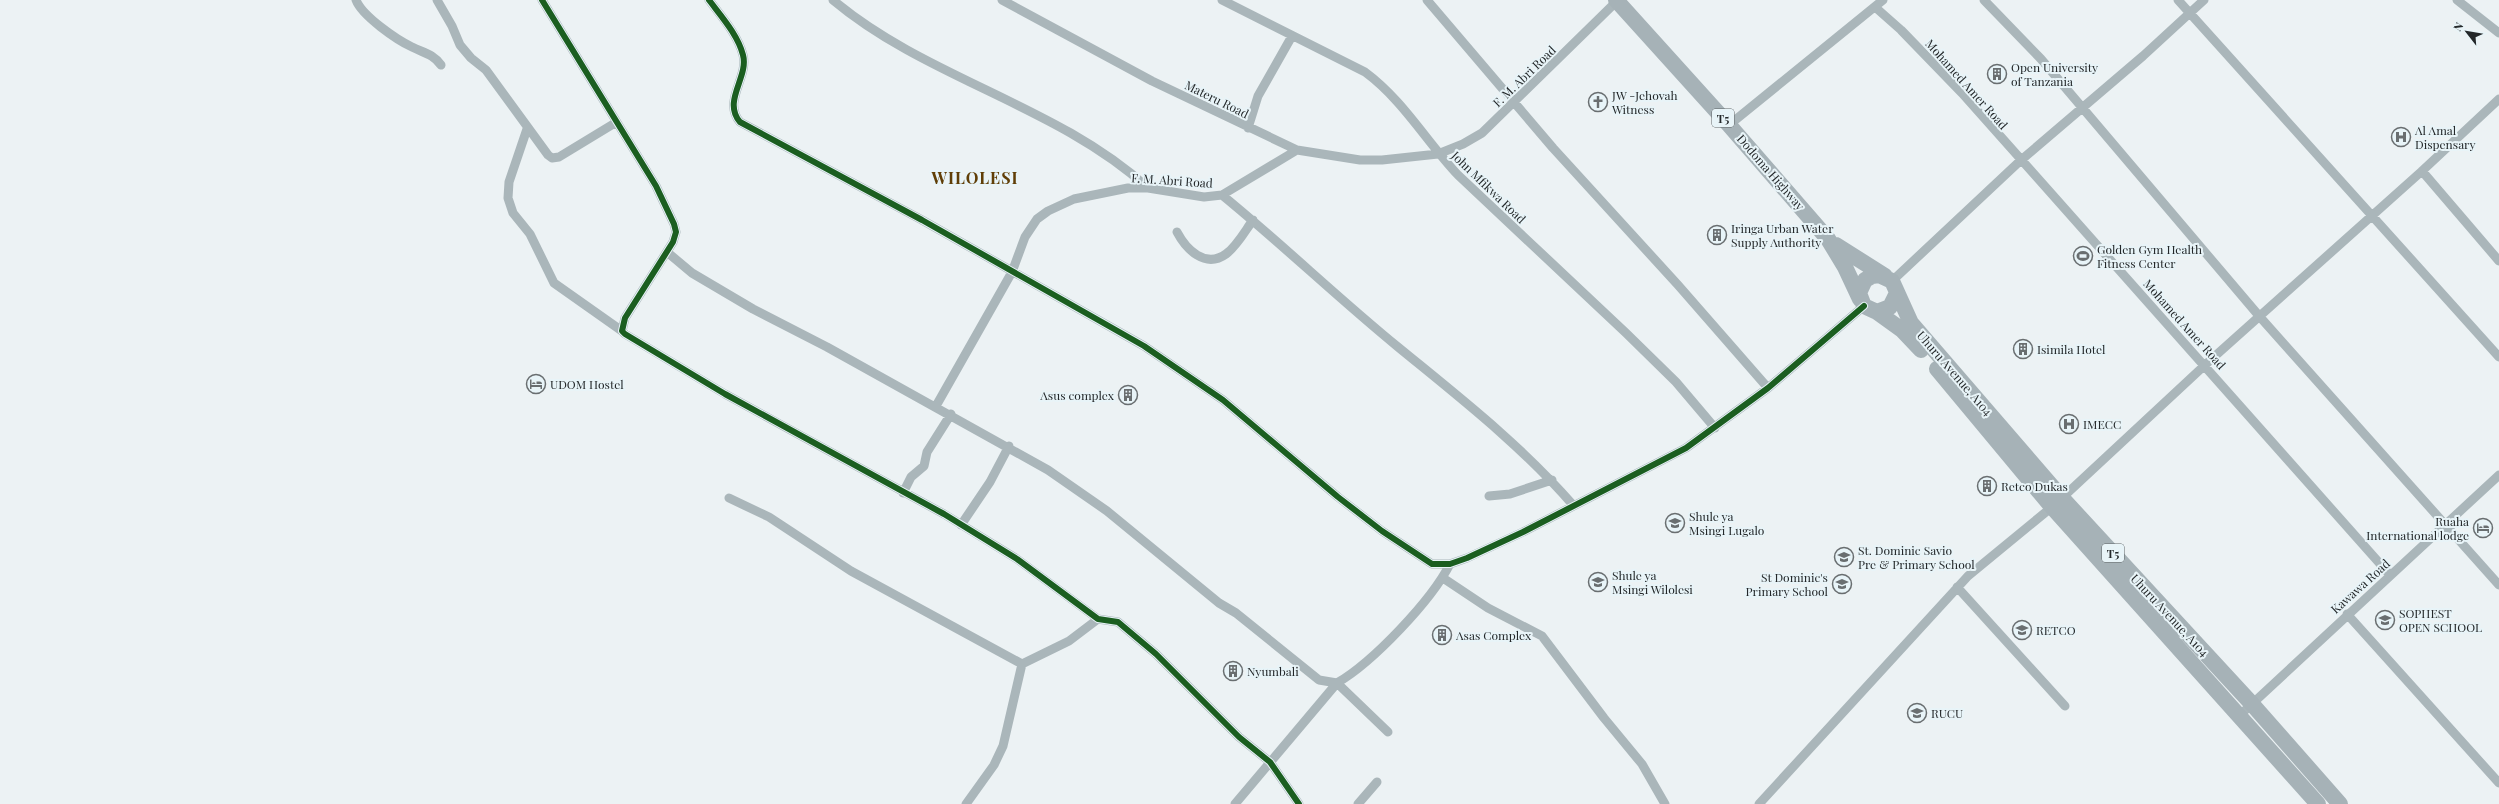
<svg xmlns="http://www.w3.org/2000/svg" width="2499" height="804" viewBox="0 0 2499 804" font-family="'Playfair Display',serif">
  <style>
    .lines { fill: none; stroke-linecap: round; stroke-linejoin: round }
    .street { stroke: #aab6ba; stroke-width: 9 }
    .highway { stroke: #a6b2b7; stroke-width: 16 }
    .cycleway-casing { stroke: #e8f4f8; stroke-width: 8 }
    .cycleway { stroke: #1b5e20; stroke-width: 6 }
    .labels { text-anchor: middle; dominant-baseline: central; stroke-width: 4; stroke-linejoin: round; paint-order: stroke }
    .shield { fill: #e8f4f8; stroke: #5e6467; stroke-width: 1 }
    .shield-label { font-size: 11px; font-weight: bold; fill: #232729 }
    .poi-label { font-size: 12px; fill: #232729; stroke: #e8f4f8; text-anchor: start }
    .street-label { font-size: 12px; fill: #232729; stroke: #e8f4f8 }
    .district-label { font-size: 16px; font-weight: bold; letter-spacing: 1px; fill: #603e07; stroke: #e8f4f8 }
  </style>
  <rect width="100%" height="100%" fill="#ecf2f4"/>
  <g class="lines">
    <path class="street" d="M356,0C362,16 397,40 412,47C424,53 433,54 441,65
      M437,0L452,26L460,45L471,58L486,70L548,155L552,158L559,157L615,123
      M542,0L656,186L674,224L676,232L673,242L625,318L622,331L625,334L725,394L944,514L1017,559L1098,619L1118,622L1156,654L1239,737L1270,762L1299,804
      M709,0C721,16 738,35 743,55C749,77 722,101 740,122L922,220L1144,346L1223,400L1338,497L1382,531L1432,564H1450L1467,558L1523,532L1686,448L1768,388L1864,306
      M833,0C927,79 1057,105 1148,188
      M1002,0L1152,81L1297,150L1360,160H1382L1438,154L1463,144L1482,133L1617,1
      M1222,0L1365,72C1403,100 1426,141 1458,175L1626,333L1676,382L1715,428
      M1427,0L1553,148L1678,285L1768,388
      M1984,0L2041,59L2260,317L2499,585
      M2178,0L2499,357
      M2457,0L2499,33
      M1875,7L1901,30L1962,93L2390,575
      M1729,125L1883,0
      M1248,128L1258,96L1292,36
      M527,129L509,182L508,198L513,213L530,234L554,283L622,331
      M2422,171L2499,261
      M1222,195C1282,244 1338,298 1398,347C1459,397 1521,445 1573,505
      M1177,232C1186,249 1205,269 1226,254C1237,246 1245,231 1253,220
      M667,252L692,273L753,309L827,347L1048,470L1107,511L1219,603L1236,613L1319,680L1337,683C1373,662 1431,601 1450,564
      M1892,281L2020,161L2143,56L2204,0
      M936,406L1012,272L1025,237L1037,219L1048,211L1074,199L1128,188H1148L1204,197L1222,195L1297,150
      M903,493L911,477L924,466L927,452L951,414
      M1489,496L1510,494L1552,480
      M729,498L769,517L851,571L1022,664
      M2062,498L2205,365L2422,171L2499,99
      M961,525L990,482L1009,446
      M1443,578L1488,608L1542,636L1604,718L1642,764L1665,804
      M1957,587L2065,706
      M2347,614L2499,783
      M2239,716L2499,475
      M966,804L994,765L1003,746L1022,664L1069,641L1098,619
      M1235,804L1337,683L1388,732
      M1358,804L1377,782
      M1759,804L1968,576L2052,507"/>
    <path class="highway" d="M1616,0L1729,125L1828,239L1845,267L1860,299
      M1836,245L1885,276
      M1896,295L1890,307L1877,312L1864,306L1859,293L1865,280L1872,276L1879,275L1892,281L1911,323L2062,498L2252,704L2340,804
      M1877,312L1902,330L1921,350
      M1937,369L2052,507L2318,804"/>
    <g class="cycleway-casing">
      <path id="cycleway" d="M542,0L656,186L674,224L676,232L673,242L625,318L622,331L625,334L725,394L944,514L1017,559L1098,619L1118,622L1156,654L1239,737L1270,762L1299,804
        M709,0C721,16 738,35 743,55C749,77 722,101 740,122L922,220L1144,346L1223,400L1338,497L1382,531L1432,564H1450L1467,558L1523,532L1686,448L1768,388L1864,306"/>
    </g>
    <use href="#cycleway" class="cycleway"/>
  </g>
  <defs>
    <g id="building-ring" transform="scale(1)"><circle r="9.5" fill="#e8f4f8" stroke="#696e70" stroke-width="1.5"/><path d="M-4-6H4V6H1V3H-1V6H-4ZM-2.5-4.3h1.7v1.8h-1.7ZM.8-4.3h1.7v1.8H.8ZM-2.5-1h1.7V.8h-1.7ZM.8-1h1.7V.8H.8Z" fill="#696e70"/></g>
    <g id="church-ring" transform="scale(1)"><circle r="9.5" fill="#e8f4f8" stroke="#696e70" stroke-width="1.5"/><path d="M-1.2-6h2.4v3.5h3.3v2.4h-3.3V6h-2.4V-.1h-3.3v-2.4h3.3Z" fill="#696e70"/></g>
    <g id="hospital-ring" transform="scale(1)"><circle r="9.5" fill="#e8f4f8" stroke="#696e70" stroke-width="1.5"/><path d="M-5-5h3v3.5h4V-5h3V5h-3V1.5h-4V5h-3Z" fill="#696e70"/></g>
    <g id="stadium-ring" transform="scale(1)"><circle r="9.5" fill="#e8f4f8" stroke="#696e70" stroke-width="1.5"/><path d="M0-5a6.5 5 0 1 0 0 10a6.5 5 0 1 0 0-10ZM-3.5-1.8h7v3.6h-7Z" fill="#696e70"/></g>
    <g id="hotel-ring" transform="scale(1)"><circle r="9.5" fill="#e8f4f8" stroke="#696e70" stroke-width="1.5"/><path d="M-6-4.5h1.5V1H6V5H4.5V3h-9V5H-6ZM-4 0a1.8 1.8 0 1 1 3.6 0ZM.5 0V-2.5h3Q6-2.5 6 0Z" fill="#696e70"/></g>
    <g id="school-ring" transform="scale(1)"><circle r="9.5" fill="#e8f4f8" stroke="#696e70" stroke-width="1.5"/><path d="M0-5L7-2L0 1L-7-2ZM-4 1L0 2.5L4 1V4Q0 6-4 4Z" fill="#696e70"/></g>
    <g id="university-ring" transform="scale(1)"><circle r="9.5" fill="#e8f4f8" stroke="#696e70" stroke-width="1.5"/><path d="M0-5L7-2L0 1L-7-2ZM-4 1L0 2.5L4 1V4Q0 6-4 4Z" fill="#696e70"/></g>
  </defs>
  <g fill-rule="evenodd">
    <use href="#building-ring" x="1997" y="74"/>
    <use href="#church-ring" x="1598" y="102"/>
    <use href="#hospital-ring" x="2401" y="137"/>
    <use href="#building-ring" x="1717" y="235"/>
    <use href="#stadium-ring" x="2083" y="256"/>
    <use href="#building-ring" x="2023" y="349"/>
    <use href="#hotel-ring" x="536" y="384"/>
    <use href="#building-ring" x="1128" y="395"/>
    <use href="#hospital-ring" x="2069" y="424"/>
    <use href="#building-ring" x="1987" y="486"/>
    <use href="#school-ring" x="1675" y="523"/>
    <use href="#hotel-ring" x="2483" y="528"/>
    <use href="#school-ring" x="1844" y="557"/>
    <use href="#school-ring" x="1598" y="582"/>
    <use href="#school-ring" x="1842" y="584"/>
    <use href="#school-ring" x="2385" y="620"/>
    <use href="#university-ring" x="2022" y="630"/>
    <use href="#building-ring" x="1442" y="635"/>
    <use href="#building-ring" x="1233" y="671"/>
    <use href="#university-ring" x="1917" y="713"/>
  </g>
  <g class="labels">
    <g class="shield">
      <rect x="1712" y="109" width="22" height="18" rx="3"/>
      <rect x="2102" y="544" width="22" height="18" rx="3"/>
    </g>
    <g class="shield-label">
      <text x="1723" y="118">T5</text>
      <text x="2113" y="553">T5</text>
    </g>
    <g class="poi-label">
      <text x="2011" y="67">Open University<tspan x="2011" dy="14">of Tanzania</tspan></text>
      <text x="1612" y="95">JW -Jehovah<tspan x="1612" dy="14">Witness</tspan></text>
      <text x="2415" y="130">Al Amal<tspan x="2415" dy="14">Dispensary</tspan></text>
      <text x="1731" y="228">Iringa Urban Water<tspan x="1731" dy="14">Supply Authority</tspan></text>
      <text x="2097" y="249">Golden Gym Health<tspan x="2097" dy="14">Fitness Center</tspan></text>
      <text x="2037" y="349">Isimila Hotel</text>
      <text x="550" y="384">UDOM Hostel</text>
      <text x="1114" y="395" text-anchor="end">Asus complex</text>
      <text x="2083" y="424">IMECC</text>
      <text x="2001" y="486">Retco Dukas</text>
      <text x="1689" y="516">Shule ya<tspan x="1689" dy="14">Msingi Lugalo</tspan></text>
      <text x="2469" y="521" text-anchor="end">Ruaha<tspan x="2469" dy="14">International lodge</tspan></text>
      <text x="1858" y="550">St. Dominic Savio<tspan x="1858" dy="14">Pre &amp; Primary School</tspan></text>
      <text x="1612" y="575">Shule ya<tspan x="1612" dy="14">Msingi Wilolesi</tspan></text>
      <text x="1828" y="577" text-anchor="end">St Dominic's<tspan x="1828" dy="14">Primary School</tspan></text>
      <text x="2399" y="613">SOPHEST<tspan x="2399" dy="14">OPEN SCHOOL</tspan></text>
      <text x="2036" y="630">RETCO</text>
      <text x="1456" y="635">Asas Complex</text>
      <text x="1247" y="671">Nyumbali</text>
      <text x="1931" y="713">RUCU</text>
    </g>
    <g class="street-label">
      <text transform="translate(1524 76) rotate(-44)">F. M. Abri Road</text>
      <text transform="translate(1967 84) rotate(48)">Mohamed Amer Road</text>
      <text transform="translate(1217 99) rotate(26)">Materu Road</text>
      <text transform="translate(1771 172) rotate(49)">Dodoma Highway</text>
      <text transform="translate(1172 180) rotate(4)">F. M. Abri Road</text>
      <text transform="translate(1489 187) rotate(44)">John Mfikwa Road</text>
      <text transform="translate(2185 324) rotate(48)">Mohamed Amer Road</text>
      <text transform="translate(1955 373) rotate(49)">Uhuru Avenue, A104</text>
      <text transform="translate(2360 586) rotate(-42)">Kawawa Road</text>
      <text transform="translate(2170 615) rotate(47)">Uhuru Avenue, A104</text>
    </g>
    <g class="district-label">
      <text x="975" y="177">WILOLESI</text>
    </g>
  </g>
  <g transform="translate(2467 32) rotate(301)" stroke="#e8f4f8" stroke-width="3" paint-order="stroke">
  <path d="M0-3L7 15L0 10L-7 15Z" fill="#232729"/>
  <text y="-6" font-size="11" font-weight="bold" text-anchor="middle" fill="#232729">N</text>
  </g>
</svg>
